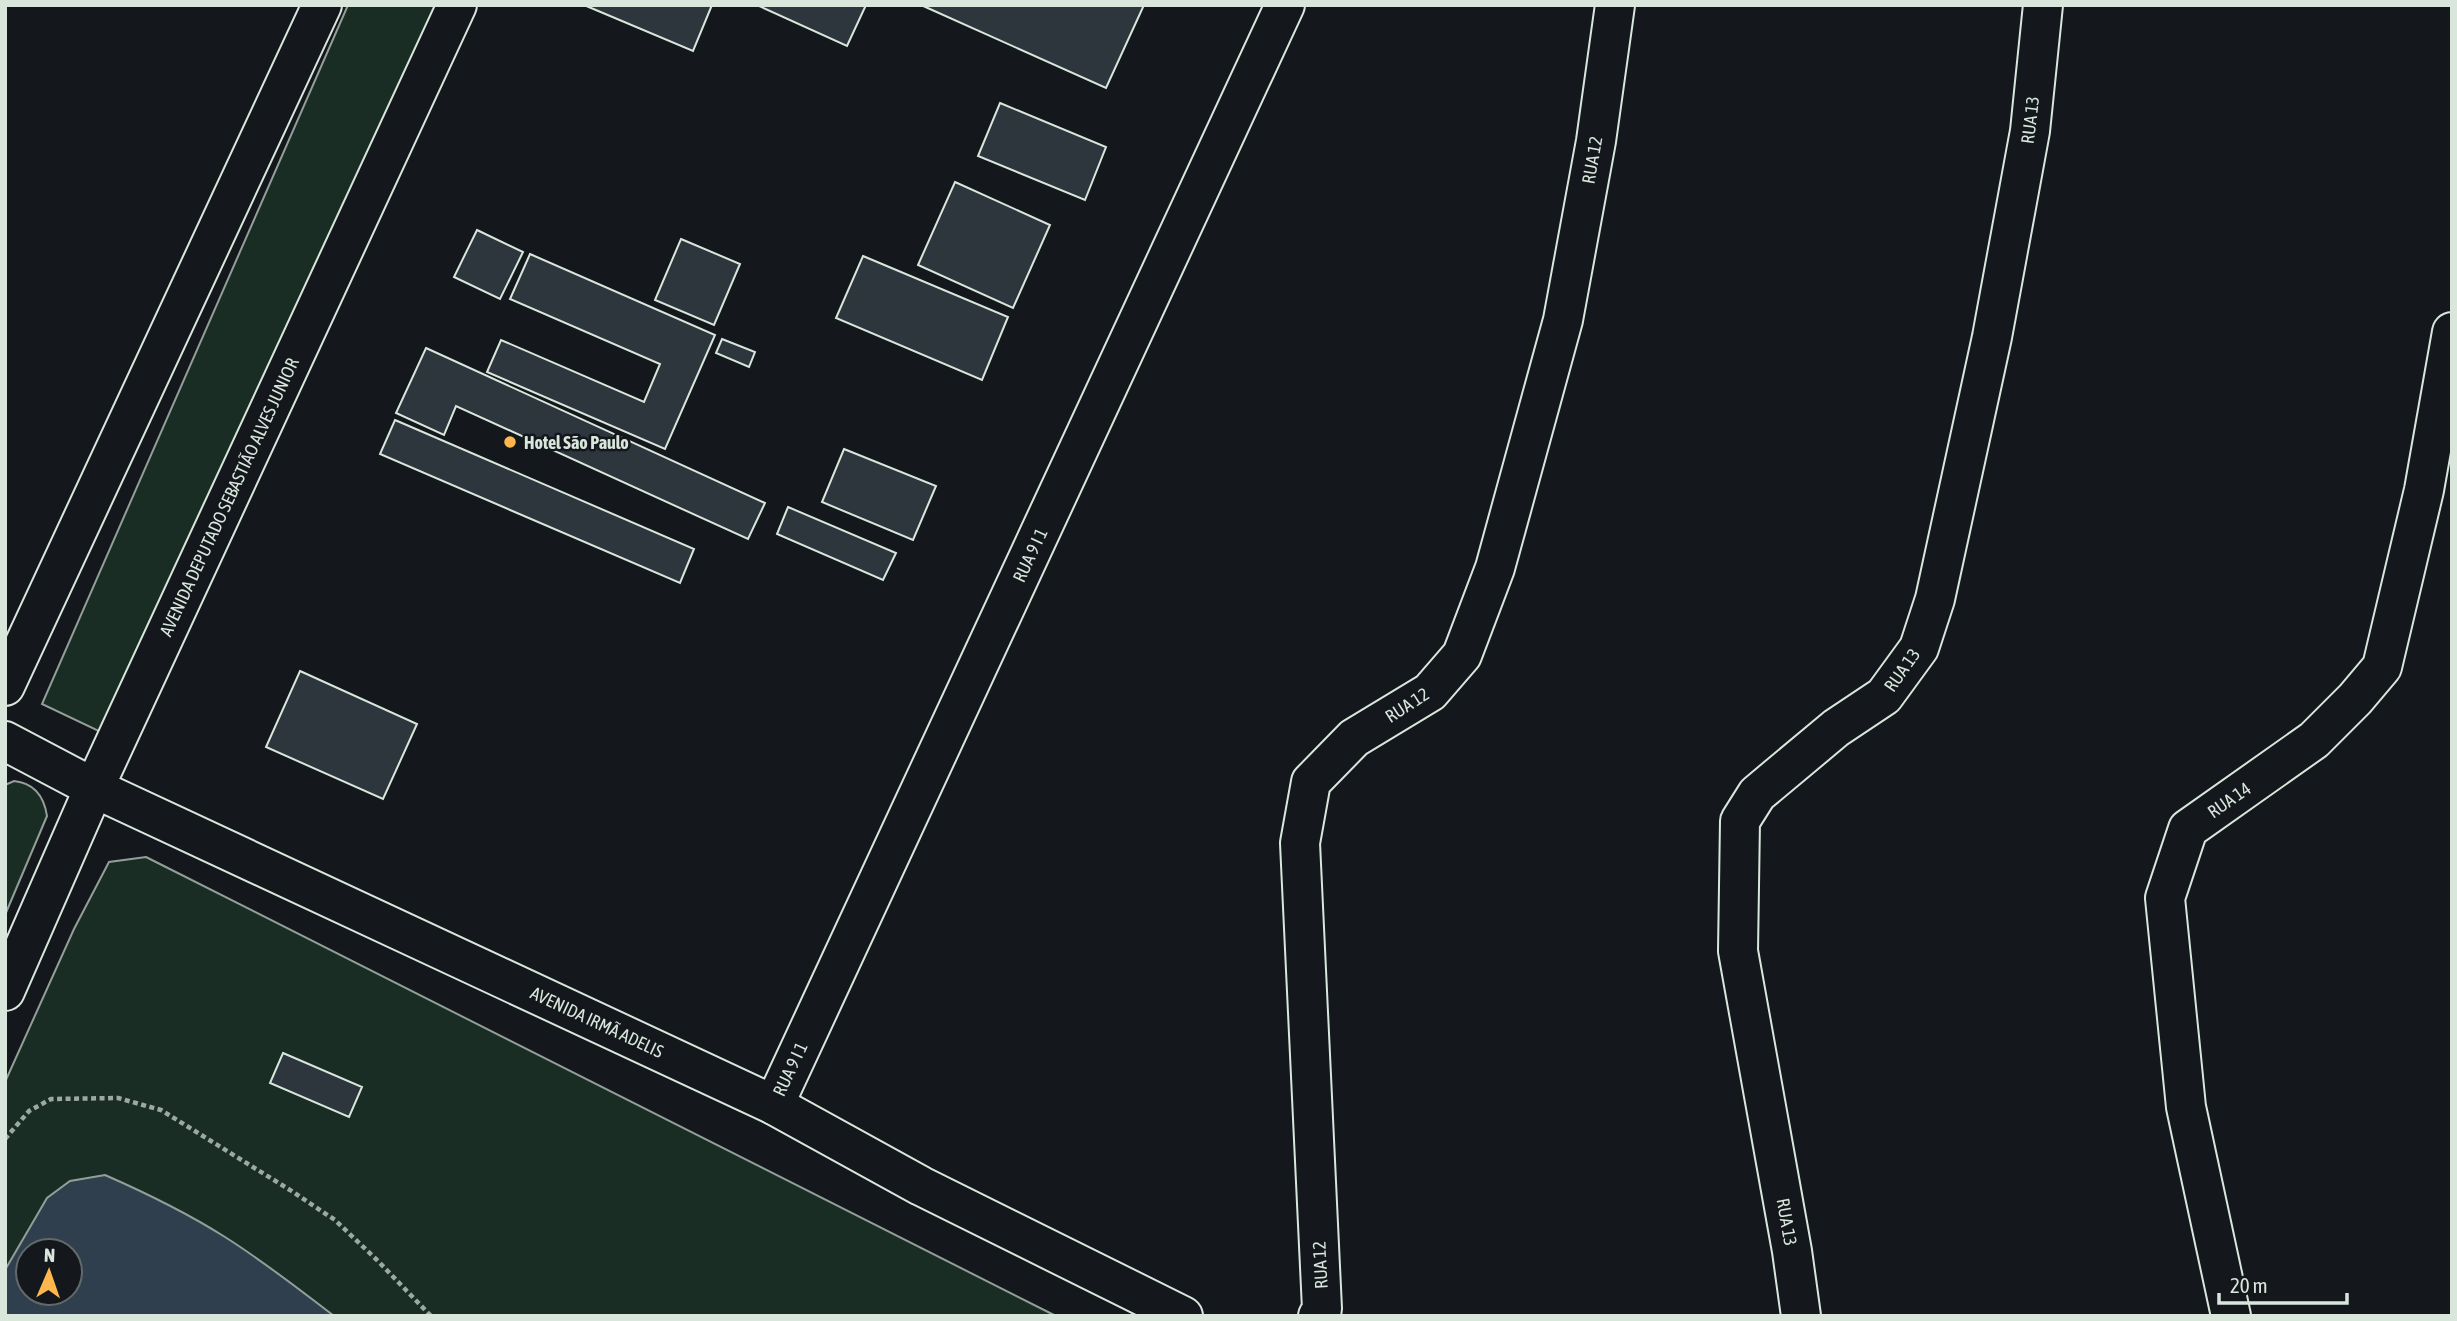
<svg xmlns="http://www.w3.org/2000/svg" width="2457" height="1321" viewBox="0 0 2457 1321" font-family="'Asap Condensed',sans-serif">
  <style>
    .green { fill: #1a2d24; stroke: #939e99; stroke-width: 2; fill-rule: evenodd }
    .water { fill: #2f3f4d; stroke: #939e99; stroke-width: 2; fill-rule: evenodd }
    .building { fill: #2c363c; stroke: #d8e6dc; stroke-width: 2 }
    .lines { fill: none; stroke-linecap: round; stroke-linejoin: round }
    .street-casing { stroke: #d8e6dc; stroke-width: 42 }
    .secondary-casing { stroke: #d8e6dc; stroke-width: 42 }
    .path { stroke: #9da8a2; stroke-width: 4.5; stroke-dasharray: 5 3.5; stroke-linecap: butt }
    .street { stroke: #14181c; stroke-width: 38 }
    .secondary { stroke: #14181c; stroke-width: 38 }
    .poi-dot { fill: #ffb74d; stroke: #14181c; stroke-width: 2.5 }
    .labels { text-anchor: middle; dominant-baseline: central; stroke-width: 5; stroke-linejoin: round; paint-order: stroke }
    .street-label { font-size: 18px; fill: #d8e6dc; stroke: #14181c }
    .poi-label { font-size: 18px; font-weight: bold; fill: #d8e6dc; stroke: #14181c; text-anchor: start }
  </style>
  <rect width="100%" height="100%" fill="#14181c"/>
  <path class="green" d="M348,5H458L128,745L42,704Z
    M14,781C34,783 44,796 47,816L5,915V785Z
    M146,857L1056,1316H5V1082L74,929L109,862ZM28,1251H70V1293H28Z"/>
  <path class="water" d="M105,1175C146,1193 187,1213 225,1237C263,1261 299,1289 334,1316H5V1270L47,1198L70,1181ZM28,1251H70V1293H28Z"/>
  <path class="building" d="M584,5H712L693,51Z
    M757,5H866L847,46Z
    M921,5H1144L1106,88Z
    M1000,103L1106,147L1085,200L978,156Z
    M955,182L1050,225L1013,308L918,265Z
    M477,230L523,252L500,299L454,277Z
    M681,239L740,264L714,325L655,300Z
    M530,254L715,335L665,449L487,372L501,340L644,402L660,364L510,299Z
    M863,256L1008,317L982,380L836,318Z
    M722,339L755,352L749,367L716,353Z
    M426,348L765,503L748,539L456,406L444,435L396,413Z
    M395,420L694,549L680,583L380,454Z
    M844,449L936,486L913,540L822,502Z
    M788,507L896,553L883,580L777,534Z
    M300,671L417,724L383,799L266,747Z
    M283,1053L362,1087L349,1117L270,1083Z"/>
  <g class="lines">
    <g class="street-casing">
      <path id="street" d="M774,1105L1285,5
        M1318,1316L1322,1309L1300,843L1311,782L1354,738L1430,692L1462,655L1495,568L1563,320L1596,141L1615,5
        M1801,1316L1792,1251L1738,951L1740,821L1757,794L1836,728L1884,696L1919,648L1935,599L1992,337L2030,131L2043,5
        M2231,1316L2186,1107L2165,898L2188,829L2314,740L2355,699L2382,667L2424,490L2452,332"/>
    </g>
    <g class="secondary-casing">
      <path id="secondary" d="M5,686L322,5
        M5,741L94,788L774,1105L921,1186L1183,1316
        M5,991L94,788L457,5"/>
    </g>
    <path class="path" d="M5,1139L29,1111L51,1099L118,1098L161,1110L290,1190L335,1220L377,1260L431,1316"/>
    <use href="#street" class="street"/>
    <use href="#secondary" class="secondary"/>
  </g>
  <circle class="poi-dot" cx="510" cy="442" r="7"/>
  <g class="labels">
    <g class="street-label">
      <text transform="translate(2030 120) rotate(-83)">RUA 13</text>
      <text transform="translate(1592 160) rotate(-80)">RUA 12</text>
      <text transform="translate(229 497) rotate(-65)">AVENIDA DEPUTADO SEBASTIÃO ALVES JUNIOR</text>
      <text transform="translate(1030 555) rotate(-65)">RUA 9 I 1</text>
      <text transform="translate(1902 670) rotate(-55)">RUA 13</text>
      <text transform="translate(1407 705) rotate(-33)">RUA 12</text>
      <text transform="translate(2229 800) rotate(-35)">RUA 14</text>
      <text transform="translate(597 1022) rotate(25)">AVENIDA IRMÃ ADELIS</text>
      <text transform="translate(790 1069) rotate(-65)">RUA 9 I 1</text>
      <text transform="translate(1787 1222) rotate(80)">RUA 13</text>
      <text transform="translate(1320 1265) rotate(-93)">RUA 12</text>
    </g>
    <g class="poi-label">
      <text x="524" y="442">Hotel São Paulo</text>
    </g>
  </g>
  <rect width="2457" height="1321" fill="none" stroke="#d8e6dc" stroke-width="14"/>
  <g transform="translate(49 1272) rotate(2)"><circle r="33" fill="#14181c" stroke="#626a69" stroke-width="2"/>
  <path d="M0-5L12 26L0 18L-12 26Z" fill="#ffb74d"/>
  <text y="-10" font-size="19" font-weight="bold" text-anchor="middle" fill="#d8e6dc">N</text>
  </g>
  <path d="M2219 1293v10h128v-10" fill="none" stroke="#d8e6dc" stroke-width="3.5"/>
  <text x="2230" y="1293" font-size="21" fill="#d8e6dc" stroke="#14181c" stroke-width="5" paint-order="stroke">20 m</text>
</svg>
